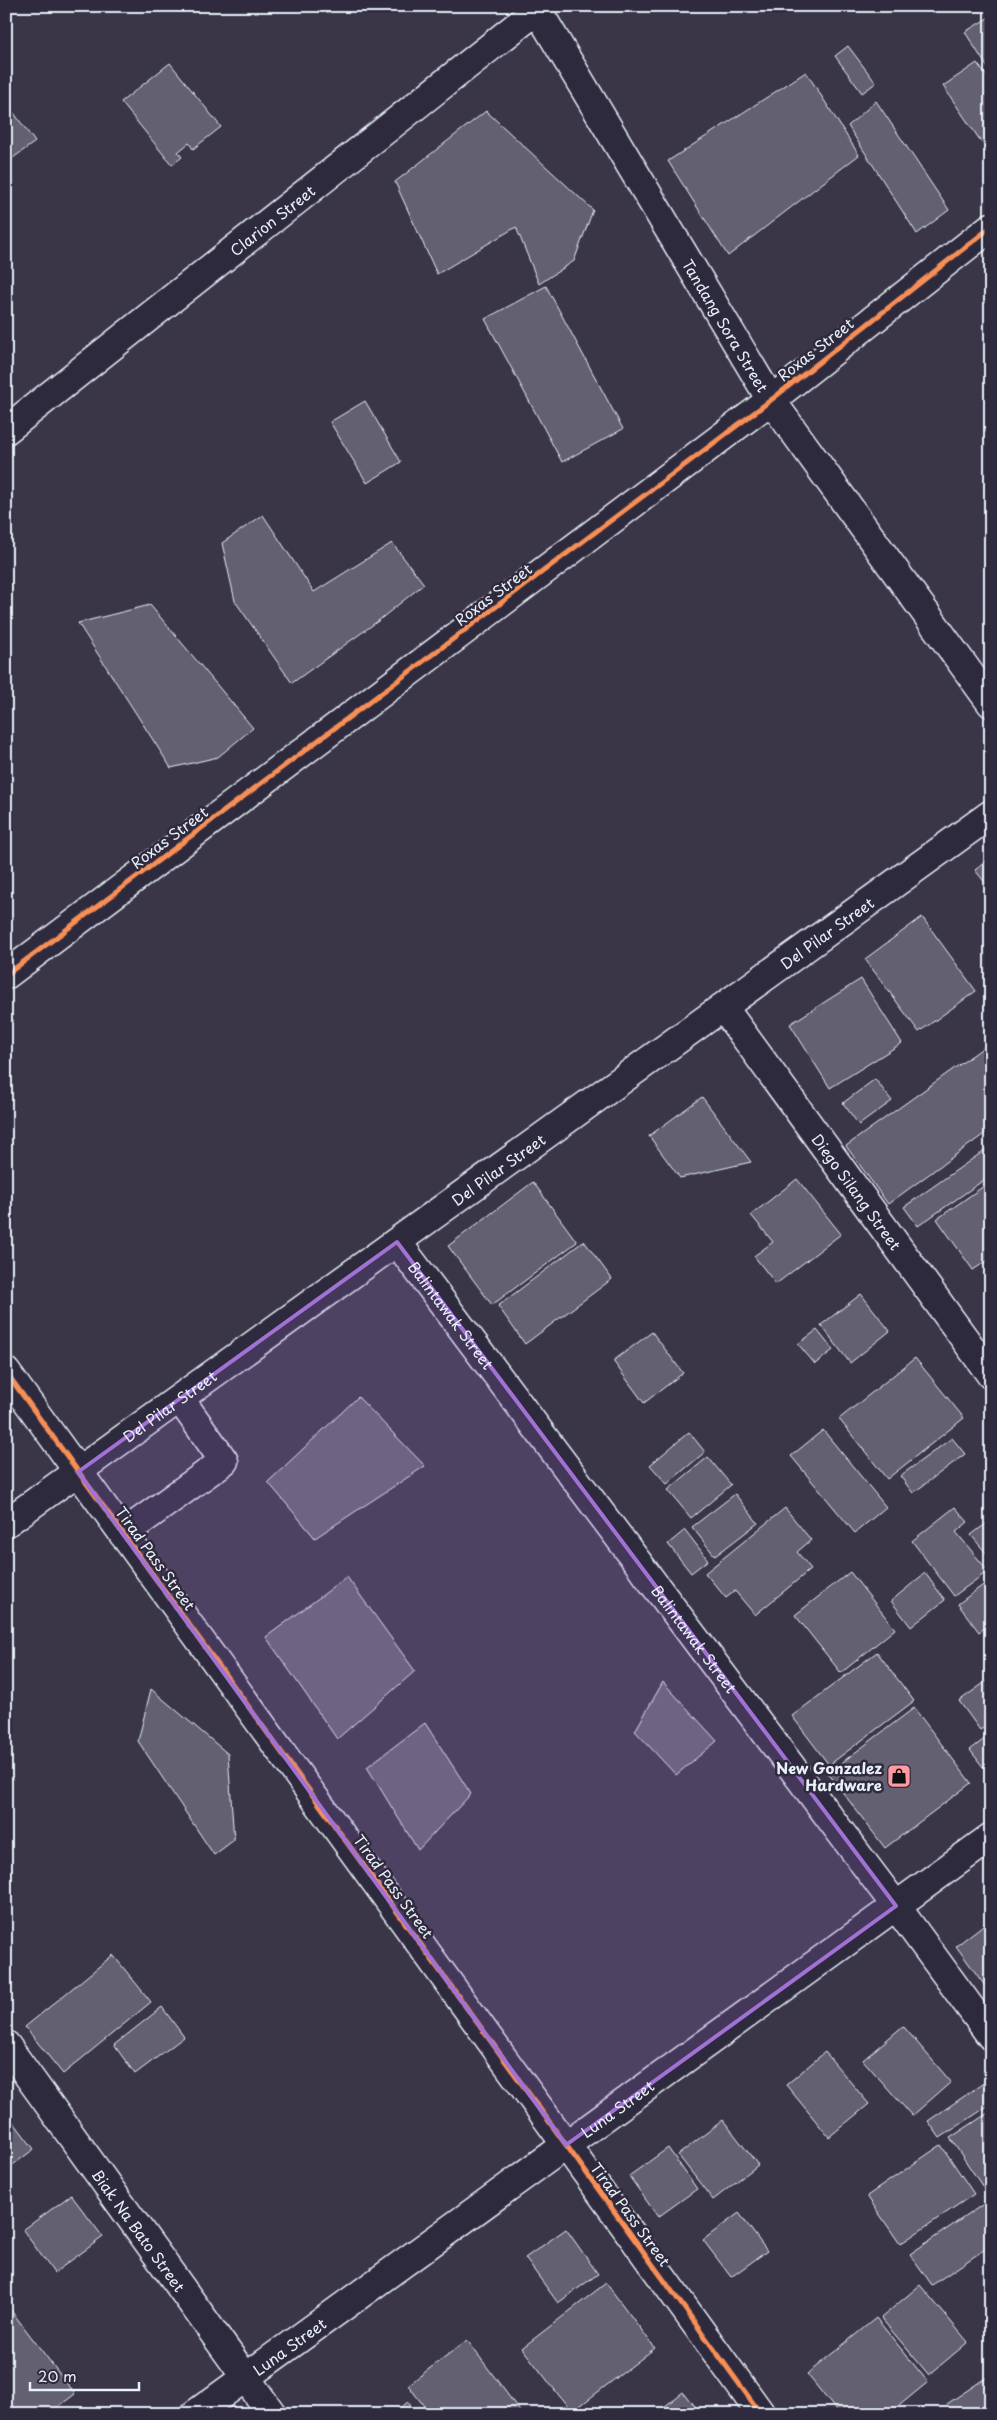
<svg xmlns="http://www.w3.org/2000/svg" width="997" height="2420" viewBox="0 0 997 2420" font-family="'Playpen Sans',sans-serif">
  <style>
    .building { fill: #636171; stroke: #e8f1f8 }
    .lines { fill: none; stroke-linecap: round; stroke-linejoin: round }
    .minor-casing { stroke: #e8f1f8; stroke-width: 31 }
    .minor { stroke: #2f2a3d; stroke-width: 28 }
    .cycleway-casing { stroke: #2f2a3d; stroke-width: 8 }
    .cycleway { stroke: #f78f57; stroke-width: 5 }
    .marked { fill: #a171d3; fill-opacity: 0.2; stroke: #a171d3; stroke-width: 4; stroke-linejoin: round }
    .labels { text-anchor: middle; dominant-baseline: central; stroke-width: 5; stroke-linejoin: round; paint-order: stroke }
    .street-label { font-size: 15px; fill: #e8f1f8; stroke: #2f2a3d }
    .poi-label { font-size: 15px; font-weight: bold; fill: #e8f1f8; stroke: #2f2a3d; text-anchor: end }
  </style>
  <rect width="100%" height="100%" fill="#3a3648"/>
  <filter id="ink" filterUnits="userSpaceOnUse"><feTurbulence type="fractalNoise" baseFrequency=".02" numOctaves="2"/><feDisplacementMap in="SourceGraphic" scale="10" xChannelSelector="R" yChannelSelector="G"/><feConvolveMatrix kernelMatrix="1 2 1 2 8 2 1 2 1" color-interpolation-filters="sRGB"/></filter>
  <g filter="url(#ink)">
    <path class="building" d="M991,16V73L965,32Z
      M848,46L876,83L862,93L835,56Z
      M170,63L221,127L193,149L189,143L178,152L182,157L172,165L121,102Z
      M977,63L991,82V137L982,143L943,86Z
      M806,72L859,155L728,256L668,161Z
      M876,101L949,210L917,234L848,126Z
      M6,102L35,142L6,163Z
      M486,111L593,210L574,261L539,284L516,227L437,274L395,182Z
      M546,286L623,429L562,462L485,319Z
      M365,401L401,462L367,483L330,422Z
      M263,515L314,592L392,543L424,584L378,621L292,683L235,601L222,543Z
      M150,605L253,728L218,757L171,768L78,623Z
      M991,857V890L975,870Z
      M922,917L976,991L919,1032L865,959Z
      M861,979L902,1043L830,1088L790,1024Z
      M991,1042V1129L888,1204L846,1146Z
      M875,1079L892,1101L859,1125L843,1103Z
      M702,1097L751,1162L680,1178L649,1136Z
      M991,1146V1175L918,1226L904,1207Z
      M797,1179L841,1234L776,1284L754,1256L773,1242L751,1215Z
      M991,1181V1258L973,1270L937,1219Z
      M533,1182L577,1242L492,1305L448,1246Z
      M584,1241L612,1279L525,1344L498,1306Z
      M861,1294L890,1331L850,1363L821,1325Z
      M817,1330L833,1350L815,1364L798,1344Z
      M652,1332L683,1373L644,1403L613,1361Z
      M915,1358L964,1418L887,1479L839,1419Z
      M358,1397L425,1466L315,1538L268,1482Z
      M823,1430L886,1507L855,1533L791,1456Z
      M689,1432L705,1452L667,1484L650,1465Z
      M952,1438L965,1454L913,1493L900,1476Z
      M708,1457L731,1485L691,1518L668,1490Z
      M735,1494L758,1523L715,1556L692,1527Z
      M955,1507L968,1522L956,1532L988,1571L954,1596L912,1541Z
      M785,1508L811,1540L797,1552L811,1569L755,1615L735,1591L726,1598L705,1573Z
      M991,1520V1559L971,1535Z
      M685,1530L708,1560L691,1573L668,1544Z
      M850,1572L895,1629L841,1673L795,1615Z
      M925,1573L945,1600L911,1627L891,1601Z
      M347,1577L415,1671L337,1739L266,1637Z
      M991,1579V1623L979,1632L958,1604Z
      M877,1652L914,1701L829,1765L792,1716Z
      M991,1678V1723L980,1730L959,1701Z
      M663,1682L717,1741L676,1775L635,1731Z
      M151,1689L228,1754L234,1840L214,1855L138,1741Z
      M914,1708L971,1783L885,1848L828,1773Z
      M425,1723L471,1794L418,1850L367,1767Z
      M991,1734V1762L983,1767L970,1750Z
      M991,1919V1994L956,1946Z
      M113,1955L151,2002L63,2074L25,2027Z
      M162,2007L184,2037L135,2074L114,2045Z
      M903,2026L951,2082L912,2116L863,2060Z
      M825,2052L869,2104L829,2137L786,2085Z
      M985,2082L991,2090V2104L940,2138L928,2121Z
      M991,2111V2199L950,2138Z
      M6,2112L34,2149L6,2170Z
      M723,2120L758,2165L713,2200L678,2155Z
      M941,2145L974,2194L900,2244L867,2196Z
      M668,2148L697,2189L658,2217L629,2176Z
      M71,2195L103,2237L54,2273L23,2230Z
      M991,2199V2245L932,2285L910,2254Z
      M739,2213L767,2251L731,2277L703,2240Z
      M566,2229L598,2274L558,2303L525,2258Z
      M606,2283L655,2348L572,2412L522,2348Z
      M920,2285L968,2342L929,2375L881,2318Z
      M6,2304L75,2394L49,2414H6Z
      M876,2318L928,2382L889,2414H839L807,2374Z
      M467,2340L522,2414H430L408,2385Z
      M987,2377L991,2382V2414H954L947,2404Z
      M683,2392L700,2414H655Z
      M408,2402L416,2414H392Z"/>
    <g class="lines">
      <g class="minor-casing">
        <g id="minor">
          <path id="s1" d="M535,6L771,400L991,703"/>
          <path id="s2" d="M6,430L537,10"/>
          <path d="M6,975L771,400L991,227"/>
          <path id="s3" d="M723,1007L991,1375"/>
          <path id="s4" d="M397,1242L896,1906L991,2036"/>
          <path d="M6,1372L761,2414"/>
          <path id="s5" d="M6,1523L991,814"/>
          <path d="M123,1534L224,1461L180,1399"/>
          <path id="s6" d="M6,2045L272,2414"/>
          <path id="s7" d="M195,2414L991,1837"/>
        </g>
      </g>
      <use href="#minor" class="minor"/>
      <g class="cycleway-casing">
        <path id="cycleway" d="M6,975L771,400L991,227
          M6,1372L761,2414"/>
      </g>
      <use href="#cycleway" class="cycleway"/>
    </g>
  </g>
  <path class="marked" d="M397,1242L896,1906L566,2145L78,1472Z"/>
  <defs>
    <g id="shop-square" transform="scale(1.25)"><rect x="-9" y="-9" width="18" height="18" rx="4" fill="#ff9aa2" stroke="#2f2a3d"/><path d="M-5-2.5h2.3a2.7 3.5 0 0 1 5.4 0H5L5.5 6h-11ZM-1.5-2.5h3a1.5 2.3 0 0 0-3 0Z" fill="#111"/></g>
  </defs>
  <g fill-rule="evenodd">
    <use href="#shop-square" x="899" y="1776"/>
  </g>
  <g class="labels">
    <g class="street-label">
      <text stroke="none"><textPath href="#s2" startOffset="339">Clarion Street</textPath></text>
      <text stroke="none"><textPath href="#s1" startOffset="372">Tandang Sora Street</textPath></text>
      <text transform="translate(815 349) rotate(-38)">Roxas Street</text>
      <text transform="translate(493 594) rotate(-37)">Roxas Street</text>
      <text transform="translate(169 837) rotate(-37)">Roxas Street</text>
      <text stroke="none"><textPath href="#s5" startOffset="1011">Del Pilar Street</textPath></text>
      <text stroke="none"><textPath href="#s5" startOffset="606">Del Pilar Street</textPath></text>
      <text stroke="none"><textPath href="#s3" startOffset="228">Diego Silang Street</textPath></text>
      <text stroke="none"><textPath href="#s4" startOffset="91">Balintawak Street</textPath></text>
      <text stroke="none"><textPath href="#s5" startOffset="201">Del Pilar Street</textPath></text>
      <text transform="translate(156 1558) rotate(54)">Tirad Pass Street</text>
      <text stroke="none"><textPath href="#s4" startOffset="496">Balintawak Street</textPath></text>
      <text transform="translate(394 1886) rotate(54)">Tirad Pass Street</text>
      <text stroke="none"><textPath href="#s7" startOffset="521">Luna Street</textPath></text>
      <text transform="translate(631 2214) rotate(54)">Tirad Pass Street</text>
      <text stroke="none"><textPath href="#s6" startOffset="228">Biak Na Bato Street</textPath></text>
      <text stroke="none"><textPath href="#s7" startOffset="116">Luna Street</textPath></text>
    </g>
    <g class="poi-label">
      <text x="882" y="1767">New Gonzalez<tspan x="882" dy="17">Hardware</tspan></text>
    </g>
  </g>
  <rect width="997" height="2420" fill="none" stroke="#2f2a3d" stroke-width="25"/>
  <rect x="12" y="12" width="972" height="2395" fill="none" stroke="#e8f1f8" stroke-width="2" filter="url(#ink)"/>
  <path d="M30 2382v8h109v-8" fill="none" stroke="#e8f1f8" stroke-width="2.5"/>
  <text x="38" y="2382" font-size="15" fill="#e8f1f8" stroke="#2f2a3d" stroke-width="4" paint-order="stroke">20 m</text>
</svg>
